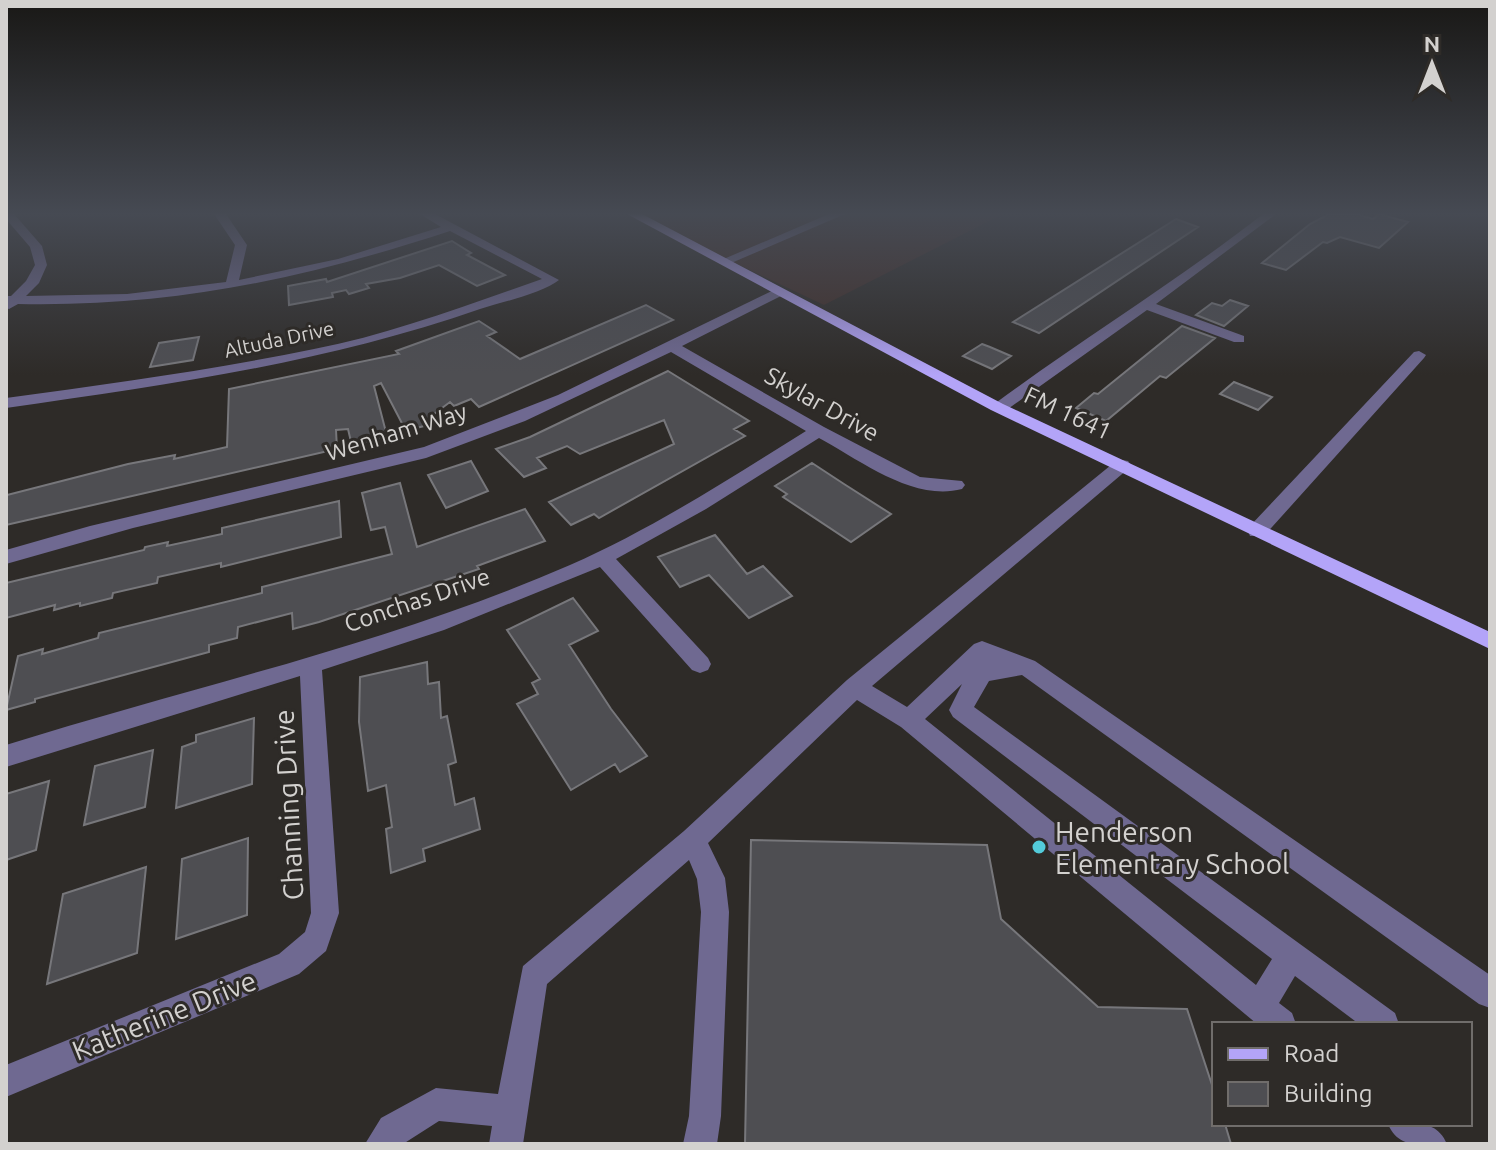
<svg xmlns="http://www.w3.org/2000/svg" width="1496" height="1150" viewBox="0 0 1496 1150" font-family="Ubuntu,sans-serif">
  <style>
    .industrial { fill: #412e29 }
    .building { fill: #4e4e52; stroke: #77777b; stroke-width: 2 }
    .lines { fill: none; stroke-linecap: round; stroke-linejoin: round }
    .minor { fill: #6f6991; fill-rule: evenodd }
    .major { fill: #b3a4f8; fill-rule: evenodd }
    .poi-dot { fill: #53cbda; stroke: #2e2b28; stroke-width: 3 }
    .labels { text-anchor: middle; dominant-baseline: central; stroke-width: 6; stroke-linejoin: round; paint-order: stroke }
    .far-street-label { font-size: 20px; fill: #d3d1cf; stroke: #2e2b28 }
    .street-label { font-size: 24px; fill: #d3d1cf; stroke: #2e2b28 }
    .near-street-label { font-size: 28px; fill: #d3d1cf; stroke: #2e2b28 }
    .near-poi-label { font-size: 28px; fill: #d3d1cf; stroke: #2e2b28; text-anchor: start }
  </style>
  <rect width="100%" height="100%" fill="#2e2b28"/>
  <path class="industrial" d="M631,214H1003L824,305Z"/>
  <path class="building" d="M1329,214H1357L1373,219L1379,214L1408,222L1379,248L1340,237L1327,243L1323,242L1286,270L1262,263L1310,224Z
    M1176,219L1198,227L1039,333L1013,322Z
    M452,241L471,253L467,255L505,275L477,286L439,265L400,278L366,284L369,288L349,294L346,290L332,293L333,297L289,305L288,286L326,279L327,282Z
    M1230,300L1248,306L1224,326L1196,315L1212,303L1222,306Z
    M646,305L673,320L479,407L471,399L454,406L450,402L434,414L438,422L406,431L381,383L374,386L387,436L352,446L348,429L336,430L337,449L6,525L7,495L128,464L175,455L174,459L227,447L229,389L399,354L396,351L479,321L496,332L487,336L520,359Z
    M1182,326L1215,338L1166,378L1160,376L1106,421L1076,408L1094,393L1098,394Z
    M199,337L193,360L150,367L159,343Z
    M982,344L990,347L1011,356L992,369L963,356Z
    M668,371L749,421L734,429L745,436L599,518L594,514L571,525L549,502L674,444L664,420L580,454L567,446L537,458L546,468L524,477L496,449L530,437Z
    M1234,382L1272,397L1258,410L1220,394Z
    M471,461L488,491L446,508L428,475Z
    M812,463L844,484L891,514L851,542L783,497L787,494L775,486Z
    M400,483L417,547L525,509L545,541L477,566L479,569L319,622L293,629L292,613L238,627L237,638L209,645V652L35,699V702L6,710L18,656L43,649L42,654L98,638L99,633L262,593V587L392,554L385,527L371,530L362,493Z
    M339,501L341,537L221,567V563L158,577L157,583L113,593L112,598L80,606V603L54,610L55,605L6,618V583L144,550L145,547L168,542L167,546L222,534V528Z
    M715,535L747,574L763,566L792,596L749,618L709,575L680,587L658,557Z
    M573,598L598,631L569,645L611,709L647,756L620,772L615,764L571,790L517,704L538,694L532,683L540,679L507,630Z
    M427,662L428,684L439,682L441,718L447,716L456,762L448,765L455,805L474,798L480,829L423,849L425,861L391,873L386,829L392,827L386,785L368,791L359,722L360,677Z
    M254,718L252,784L176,808L182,747L196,742V735Z
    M153,750L145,807L84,825L95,766Z
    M49,781L36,850L6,860V794Z
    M248,838L247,915L176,939L182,859Z
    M751,840L987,845L1001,919L1098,1007L1187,1009L1214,1091V1124H1225L1231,1144H745Z
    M146,867L137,953L47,984L63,894Z"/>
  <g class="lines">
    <path class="minor" d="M6,214H14L42,246L47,265L39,283L26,296L127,294L226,282L235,245L214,214H226L247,245L239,280L338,259L441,227L420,214H435L559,280C543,293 502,302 480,309C325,363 168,385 6,408V398C109,384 212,370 314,349C391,334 467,305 542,279L450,231C303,279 174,307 18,304L9,309L6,308V296H11L26,281L35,265L30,247L6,219Z
      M829,214H845L729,264L719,261Z
      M1263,214H1276L1156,304L1244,336V342H1234L1147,310L1005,411H993V405C1082,339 1176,282 1263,214Z
      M778,288L785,292L783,295L682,346L824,427L920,477L962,481L965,485L962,489C913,502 860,460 819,438L706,509L616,559L708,658L711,664L708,670L700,673L692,670L600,567L444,630L322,670L339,913L326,951L299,974L6,1097V1065L279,954L305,932L311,913L300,676L6,767V745C195,686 388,644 570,565C652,529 729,479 806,431L671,352L525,421L426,458L133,528L6,564V550L90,526L424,447L558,395Z
      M1419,351L1426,355L1424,358L1264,536H1250L1248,531L1250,526L1414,352Z
      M1122,460L1128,461L1131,465L1128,469L872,686L907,707L974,644L982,641L1035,661L1490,975V1008L1479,1004L1022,675L989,681L974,707L1395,1013L1399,1024H1359L1295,976L1279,1003L1292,1013L1296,1024H1257L901,727L857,700L708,843L725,878L729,912L721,1116L717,1144H683L689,1116L701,912L697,879L689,860L547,984L523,1144H489L492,1126L439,1121L403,1144H365L381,1118L436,1088L498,1094L523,966L684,831L847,680L1116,461ZM962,684L949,710L953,717L1272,959L1256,985L925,719Z
      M1388,1124C1413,1124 1436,1118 1447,1144C1422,1144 1399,1150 1388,1124Z"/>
    <path class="major" d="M627,214H642L1003,404L1490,632V649L991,410Z"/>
  </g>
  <linearGradient id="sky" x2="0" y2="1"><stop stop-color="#191816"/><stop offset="0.57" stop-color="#464a53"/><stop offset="1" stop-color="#464a53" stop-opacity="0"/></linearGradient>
  <rect width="1496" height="375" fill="url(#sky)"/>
  <circle class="poi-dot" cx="1039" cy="847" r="8"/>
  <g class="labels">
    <g class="far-street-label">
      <text transform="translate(279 339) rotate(-12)">Altuda Drive</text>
    </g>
    <g class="street-label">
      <text transform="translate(822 404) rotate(29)">Skylar Drive</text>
      <text transform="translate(1068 413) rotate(25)">FM 1641</text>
      <text transform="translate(396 432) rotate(-17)">Wenham Way</text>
      <text transform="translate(417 600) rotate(-19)">Conchas Drive</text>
    </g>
    <g class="near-street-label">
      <text transform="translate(288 805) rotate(-93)">Channing Drive</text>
      <text transform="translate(164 1015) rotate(-22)">Katherine Drive</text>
    </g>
    <g class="near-poi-label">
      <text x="1055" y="831">Henderson<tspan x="1055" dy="32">Elementary School</tspan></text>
    </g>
  </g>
  <rect width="1496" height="1150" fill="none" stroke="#d3d1cf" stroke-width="16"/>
  <rect x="1212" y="1022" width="260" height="104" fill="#2e2b28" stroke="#706d6b" stroke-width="2"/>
  <rect x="1228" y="1048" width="40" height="12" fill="#b3a4f8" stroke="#706d6b" stroke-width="2"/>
  <text x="1284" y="1062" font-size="24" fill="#d3d1cf">Road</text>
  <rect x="1228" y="1082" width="40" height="24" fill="#4e4e52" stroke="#706d6b" stroke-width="2"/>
  <text x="1284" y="1102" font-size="24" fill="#d3d1cf">Building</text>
  <g transform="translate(1432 64)" stroke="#2e2b28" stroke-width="6" paint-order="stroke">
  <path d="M0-6L14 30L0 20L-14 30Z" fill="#d3d1cf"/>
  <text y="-12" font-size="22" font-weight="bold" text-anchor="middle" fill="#d3d1cf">N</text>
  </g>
</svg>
